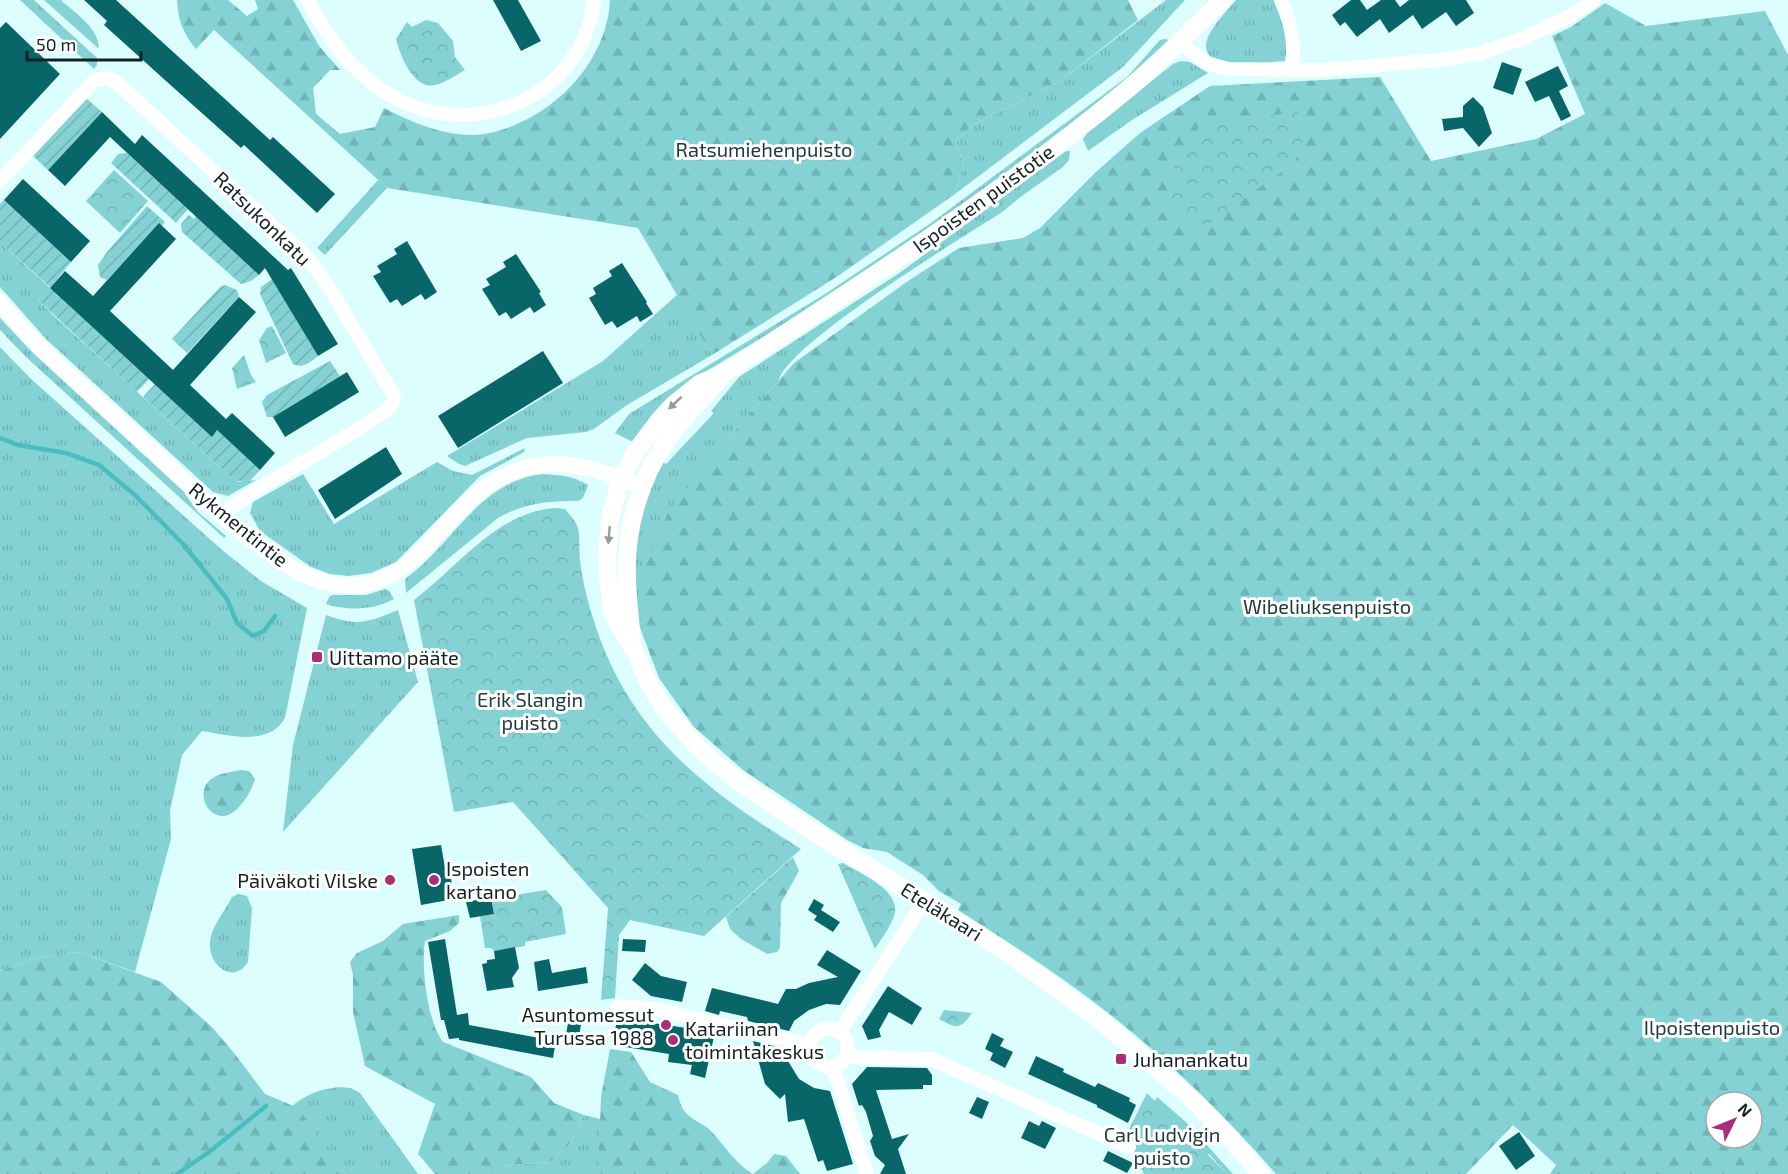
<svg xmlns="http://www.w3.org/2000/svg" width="1788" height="1174" viewBox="0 0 1788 1174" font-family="'Exo 2',sans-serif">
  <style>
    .grass { fill: url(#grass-tufts) }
    .forest { fill: url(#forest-firs); fill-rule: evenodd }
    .park { fill: url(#park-crowns) }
    .garden { fill: url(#garden-furrows) }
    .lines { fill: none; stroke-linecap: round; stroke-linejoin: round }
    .stream { stroke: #4abdc0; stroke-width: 4.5 }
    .building { fill: #096668 }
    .minor { stroke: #fff; stroke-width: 14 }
    .tertiary { stroke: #fff; stroke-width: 16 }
    .secondary { stroke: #fff; stroke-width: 18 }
    .oneway { fill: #959c9c }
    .poi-dot { fill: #ab2c7b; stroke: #fff; stroke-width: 2 }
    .labels { text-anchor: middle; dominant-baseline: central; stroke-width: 6; stroke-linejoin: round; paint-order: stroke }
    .park-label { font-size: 20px; fill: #213b3b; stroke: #fff }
    .street-label { font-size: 20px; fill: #132222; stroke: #fff }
    .poi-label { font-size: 20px; fill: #132222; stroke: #fff; text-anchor: start }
  </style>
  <defs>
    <pattern id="grass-tufts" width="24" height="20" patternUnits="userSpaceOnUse" patternTransform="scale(1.5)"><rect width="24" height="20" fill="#84d2d4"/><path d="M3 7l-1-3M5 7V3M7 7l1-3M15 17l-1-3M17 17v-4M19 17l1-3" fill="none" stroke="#71b4b6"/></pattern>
    <pattern id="forest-firs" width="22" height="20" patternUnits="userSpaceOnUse" patternTransform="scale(1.5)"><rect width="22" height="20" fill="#84d2d4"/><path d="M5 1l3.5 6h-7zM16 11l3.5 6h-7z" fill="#71b4b6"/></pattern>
    <pattern id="park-crowns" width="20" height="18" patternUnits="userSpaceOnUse" patternTransform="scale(1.5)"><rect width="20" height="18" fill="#84d2d4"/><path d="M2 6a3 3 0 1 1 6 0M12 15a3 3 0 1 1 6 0" fill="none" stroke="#71b4b6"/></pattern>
    <pattern id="garden-furrows" width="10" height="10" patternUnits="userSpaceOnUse" patternTransform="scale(1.5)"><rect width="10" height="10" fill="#84d2d4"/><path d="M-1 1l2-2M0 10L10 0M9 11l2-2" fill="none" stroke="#71b4b6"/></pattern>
  </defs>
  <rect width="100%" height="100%" fill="#ddfefe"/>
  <path class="grass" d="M20,0H34L97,58V65L94,69Z
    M44,0H61C76,14 99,28 99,49Z
    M1166,0H1185L1123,67L955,194L963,165L956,140L973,125L1060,81Z
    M1236,0H1277L1288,42L1285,61C1265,62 1193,75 1208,37C1214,24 1227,11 1236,0Z
    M1165,39L1169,40L1140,70L1038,149L933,226L778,328L705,372L633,442L615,433L629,414L825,294L931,223L1127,77L1160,40Z
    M1181,61L1190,62L1208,73L1132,120L1088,151L1083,139L1088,132L1173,64Z
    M1066,151H1070L1069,160L1063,167L1023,195L1001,213C961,238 788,344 779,380L724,443L639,625L632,565L643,499L663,462L666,464L714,413L711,411L739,377L898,274Z
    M378,180L387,188L325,255L317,248Z
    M0,242L50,288L38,300L53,315L228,475L239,482L256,480L228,496L213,492L46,339L0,287Z
    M678,294L712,355L627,405L594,429L586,432L527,438L465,466L459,464L447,456L603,361Z
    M0,318L32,352L183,491L198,512L226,536L224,538L26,357L0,330Z
    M0,347L29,377L222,550L261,581L307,608L285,718C269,747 228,735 202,731L182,755L170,811L171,839L135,972L78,952L31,959L0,971Z
    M525,448L524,452L480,476L396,562L371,573L348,576L330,574L311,567L260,531L250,513L253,502L303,474L334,524L437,462L453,471L472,475Z
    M543,474C560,475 574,476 588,485L583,498L578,501C548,501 524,503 498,518L406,593L405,579C453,545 478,481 543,474Z
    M385,589L389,591L394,599C374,610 347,611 326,604L329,597L332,595H366Z
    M398,610L418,682L283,832L293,745L326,615C358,627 368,622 398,610Z
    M238,894L247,896L252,908L248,962C234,985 209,966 210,944C210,928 225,911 232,897Z
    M339,1087L351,1088L360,1093L418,1174H345L298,1109L292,1106C307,1094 320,1089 339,1087Z
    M1157,1097L1186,1122L1233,1174H1227L1210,1155L1143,1123Z
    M584,1115L600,1119V1137L719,1174H495L499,1166L550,1162L570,1144Z"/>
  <path class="forest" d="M177,0H228L247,16L258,9L255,0H293L319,46L340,70H330L313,88L316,114L340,134L375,127L384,108C413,123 450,139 484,134C548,123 607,65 610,0H1128L1138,20L1060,81L973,125L956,140L963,165L955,194L838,276L712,355L638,228L387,188L214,30L196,49C183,33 178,21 177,0Z
    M1605,3L1646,26L1765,11L1788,55V1174H1550L1556,1165L1513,1125L1466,1174H1276C1220,1110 1158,1050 1090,999C1048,967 1003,939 958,910L961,904L939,891L923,875L887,852L863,848L847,840L743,770L694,727L659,678L639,625V574L669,511L724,443L794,363L908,281L959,248L1023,238L1040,228L1097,171L1140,133L1210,86L1380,77L1431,161L1536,139L1585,114L1552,36L1571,27ZM1716,1102H1752V1138H1716Z
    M241,770L249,771L255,779C252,791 237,817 222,816C205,815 197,791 210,780C218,773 231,772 241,770Z
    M793,857L799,871L781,903L780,948L777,952L767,954L741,939L730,929L726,917Z
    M459,915V923L450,931L425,941C421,967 427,1021 443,1042L531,1077L554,1103L584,1115L570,1144L550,1162L499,1166L495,1174H435L418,1154L435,1104L365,1066L353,1012V975L350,962L357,953L383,941L403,924Z
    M78,952L161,982L212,1027L234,1053L265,1094L298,1108L345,1174H0V971L31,959Z
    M610,1049L631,1052L650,1082L678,1095C680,1102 681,1108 686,1113C692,1120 702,1123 709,1129C724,1144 735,1164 753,1174L767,1163L774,1154L786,1156L800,1174H601L598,1171L601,1097Z"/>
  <path class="park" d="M426,20L438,23L453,41L455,57L465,70C456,75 445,83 435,85C414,90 400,56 396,39L407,22L412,27Z
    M1297,112L1305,133L1295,162L1194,235L1166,197L1180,149L1202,124Z
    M114,170L148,201L120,233L86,201Z
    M272,326L286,353L266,363L259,340L267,328Z
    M244,355L251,375L256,382L237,389L232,368Z
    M555,508L565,509C569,514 576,521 578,528C580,537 579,550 580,560C582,579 587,599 593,618C628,732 704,789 801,849L704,936L630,920L619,935L615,998L601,1000L608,908L513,802L454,812L414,600C458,567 497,512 555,508Z
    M843,863C860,873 903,891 894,916C890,928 881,939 875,949L838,864Z
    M546,890L562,907L566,934L525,942V946L494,951L491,948H485L480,916L494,914L492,899Z
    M944,1010L972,1013C960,1030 957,1029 939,1019Z
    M1147,1093L1227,1174H1144L1126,1135Z"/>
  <path class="garden" d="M86,98L102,112L48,170L33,156Z
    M127,153L188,209L176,223L111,163L118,154Z
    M4,200L71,262L50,288L149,379L137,392L38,300L50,287L0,242V204Z
    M147,206L165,222L162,226L159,224L107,280L100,277L98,265L107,252Z
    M189,215L194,219L196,216L259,275L251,281L241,284L182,232L181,224Z
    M272,279L318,356C310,362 303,369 293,364L260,294L261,287Z
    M225,285L237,290L239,297L187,353L172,339L220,287Z
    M330,361L340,376L273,417H267L262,402L267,395Z
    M155,384L212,436L217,430L260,470L248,483L235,480L228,475L143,397Z"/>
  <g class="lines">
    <path class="stream" d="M0,438L18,445L66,453L99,465L136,496L184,545L227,599L237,623L253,636L264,631L275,616
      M177,1174L209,1152L266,1106"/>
  </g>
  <path class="building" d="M84,0H116L270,140L273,137L335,194L317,213L244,145L241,148L166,81L104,25L107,21Z
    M493,0H518L541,41L521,51Z
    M1351,0H1360L1367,10L1381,0H1395L1400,7L1409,0H1466L1474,13L1456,26L1446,12L1422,29L1413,15L1389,33L1380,19L1357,37L1345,22L1340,26L1332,15Z
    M6,22L60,74L0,139V28Z
    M1502,62L1522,69L1513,95L1493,88Z
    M1558,66L1568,86L1559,91L1571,116L1561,121L1549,96L1535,102L1525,82Z
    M1473,97L1483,107L1492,133L1479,147L1463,128L1444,131L1442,119L1463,117V106Z
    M102,112L135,144L142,135L288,270L291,268L338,344L318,356L265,268L259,275L110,137L65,186L48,170Z
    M23,179L90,241L71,262L4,200Z
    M159,223L176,239L110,311L173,370L239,297L256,312L190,385L226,419L232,413L275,453L260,470L217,430L212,437L50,288L65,271L93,296Z
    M407,241L437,292L425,300L421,294L402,306L397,299L390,303L373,276L381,272L377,266L397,254L394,249Z
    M516,254L541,292L539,293L546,305L534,313L530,307L511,319L506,312L499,316L482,289L490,285L486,279L506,267L503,262Z
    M622,263L647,302L646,303L653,314L640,322L637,316L617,328L612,321L605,325L589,298L596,294L593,288L612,276L609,271Z
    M543,351L563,383L458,448L438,416Z
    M347,372L359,392L285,437L273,417Z
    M386,447L402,474L335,519L318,490Z
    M441,845L446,873L450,872L454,899L421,905L412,849Z
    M491,897L494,914L470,918L466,902Z
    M814,899L824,905L821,910L840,922L833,932L814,920L817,916L808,910Z
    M445,939L457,1015L468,1013L469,1025L556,1041L553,1058L459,1040V1038L449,1039L444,1020H441L428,942Z
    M623,939L646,940L645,952L622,951Z
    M515,947L519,968L512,978L514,987L487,991L482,964L487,963V960L495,959L494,951Z
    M827,950L861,971L840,1005L826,1004L809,1010L794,1021L789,1031L748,1021L747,1017L720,1011L719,1015L705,1011L712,988L778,1004L786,989H796L809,983L838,977L817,965Z
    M549,959L552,973L586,967L588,983L538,991L534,962Z
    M645,963L661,976L687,982L682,1002L651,996L632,980Z
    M888,986L922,1008L912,1025L889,1012L879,1030L881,1037L868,1040L862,1026Z
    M570,1010L583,1012L579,1037L566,1035Z
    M617,1018L715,1032L705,1078L690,1074L692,1065L668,1062L669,1054L613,1045Z
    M992,1033L1004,1039L1000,1046L1013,1052L1005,1068L990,1060L993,1053L985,1049Z
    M753,1041L786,1049L788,1061L799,1079L814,1088L830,1091L853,1164L827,1171L823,1160L818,1162L804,1119L788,1122L785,1094L780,1099L765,1084Z
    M1036,1056L1064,1069L1063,1072L1095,1087L1098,1083L1130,1098L1129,1101L1136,1105L1128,1123L1097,1107V1105L1028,1074Z
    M867,1067L927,1068L932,1075V1085H923V1089L876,1090L892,1139L909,1134L898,1149L906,1174H880L885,1165L875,1156L870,1141L873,1136L866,1112L862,1105L859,1106L852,1084Z
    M977,1097L989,1102L982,1119L969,1113Z
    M1029,1121L1039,1126L1042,1121L1056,1128L1045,1149L1021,1138Z
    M1519,1132L1535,1156L1516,1170L1499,1146Z
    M1108,1151L1133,1163L1127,1173L1103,1161Z"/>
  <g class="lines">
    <path class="minor" d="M308,0C328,39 355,77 395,98C477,142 583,96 594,0
      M1281,0C1292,26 1295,41 1292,69
      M1180,43L1206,63L1228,69L1324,70L1441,60L1481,53L1524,38L1570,16L1594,0
      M0,181L94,81L106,78L115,81L310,260L330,289L394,396L392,404L386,411C362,426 339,441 315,455C283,474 251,491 222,515
      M618,1006L655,1009L810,1045
      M840,1032C860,1049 838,1078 818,1063C798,1049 817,1019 840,1032L925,900
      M846,1057L931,1059L1129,1147
      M833,1067L867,1174"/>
    <path class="tertiary" d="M0,302C40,353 93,395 140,439C187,482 237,536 292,568C314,581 342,589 366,584C394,579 415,559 433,539C445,526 457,512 470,500C527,449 578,459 643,488"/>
    <path class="secondary" d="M1223,0C1190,31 1159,64 1123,93C998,196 861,285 724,373L699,384L673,405L660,419L639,447L621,478L611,514L607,556L608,577L612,610L616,620L632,647L651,687L664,709L698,747L715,763L744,785L807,828L1006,952L1099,1019L1195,1102L1228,1136L1261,1174
      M632,645C631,622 627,599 627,576C625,530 640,478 667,440C683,417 703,399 721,377"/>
  </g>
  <defs><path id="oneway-solid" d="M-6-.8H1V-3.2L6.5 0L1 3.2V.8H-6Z" transform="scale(1.5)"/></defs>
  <g class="oneway">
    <use href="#oneway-solid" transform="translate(675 403) rotate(137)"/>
    <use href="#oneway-solid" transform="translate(609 535) rotate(95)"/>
  </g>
  <g class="poi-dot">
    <rect x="311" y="651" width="12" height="12" rx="3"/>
    <circle cx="390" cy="880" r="6"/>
    <circle cx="434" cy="880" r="6"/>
    <circle cx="666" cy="1025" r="6"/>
    <circle cx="673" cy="1040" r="6"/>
    <rect x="1115" y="1053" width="12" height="12" rx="3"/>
  </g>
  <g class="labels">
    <g class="park-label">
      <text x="764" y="149">Ratsumiehenpuisto</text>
      <text x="1327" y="606">Wibeliuksenpuisto</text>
      <text x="530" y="699">Erik Slangin<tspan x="530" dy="23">puisto</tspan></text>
      <text x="1712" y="1027">Ilpoistenpuisto</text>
      <text x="1162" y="1134">Carl Ludvigin<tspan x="1162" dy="23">puisto</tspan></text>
    </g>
    <g class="street-label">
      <text transform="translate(983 198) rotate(-36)">Ispoisten puistotie</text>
      <text transform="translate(263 218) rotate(44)">Ratsukonkatu</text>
      <text transform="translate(239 524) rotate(39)">Rykmentintie</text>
      <text transform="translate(942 911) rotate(32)">Eteläkaari</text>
    </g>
    <g class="poi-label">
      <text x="329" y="657">Uittamo pääte</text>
      <text x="446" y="868">Ispoisten<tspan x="446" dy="23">kartano</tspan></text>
      <text x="378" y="880" text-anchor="end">Päiväkoti Vilske</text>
      <text x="654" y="1014" text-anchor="end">Asuntomessut<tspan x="654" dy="23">Turussa 1988</tspan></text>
      <text x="685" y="1028">Katariinan<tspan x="685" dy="23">toimintakeskus</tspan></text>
      <text x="1133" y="1059">Juhanankatu</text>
    </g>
  </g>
  <g transform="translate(1734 1120) rotate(47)"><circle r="28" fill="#ffffff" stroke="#a1a7a7" stroke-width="1.5"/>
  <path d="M0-4.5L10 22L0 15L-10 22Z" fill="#ab2c7b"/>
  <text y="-9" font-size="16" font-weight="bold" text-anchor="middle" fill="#132222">N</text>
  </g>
  <path d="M27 51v9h114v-9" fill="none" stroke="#132222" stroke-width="3"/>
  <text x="36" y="51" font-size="18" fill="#132222" stroke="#ffffff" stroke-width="4.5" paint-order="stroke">50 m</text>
</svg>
